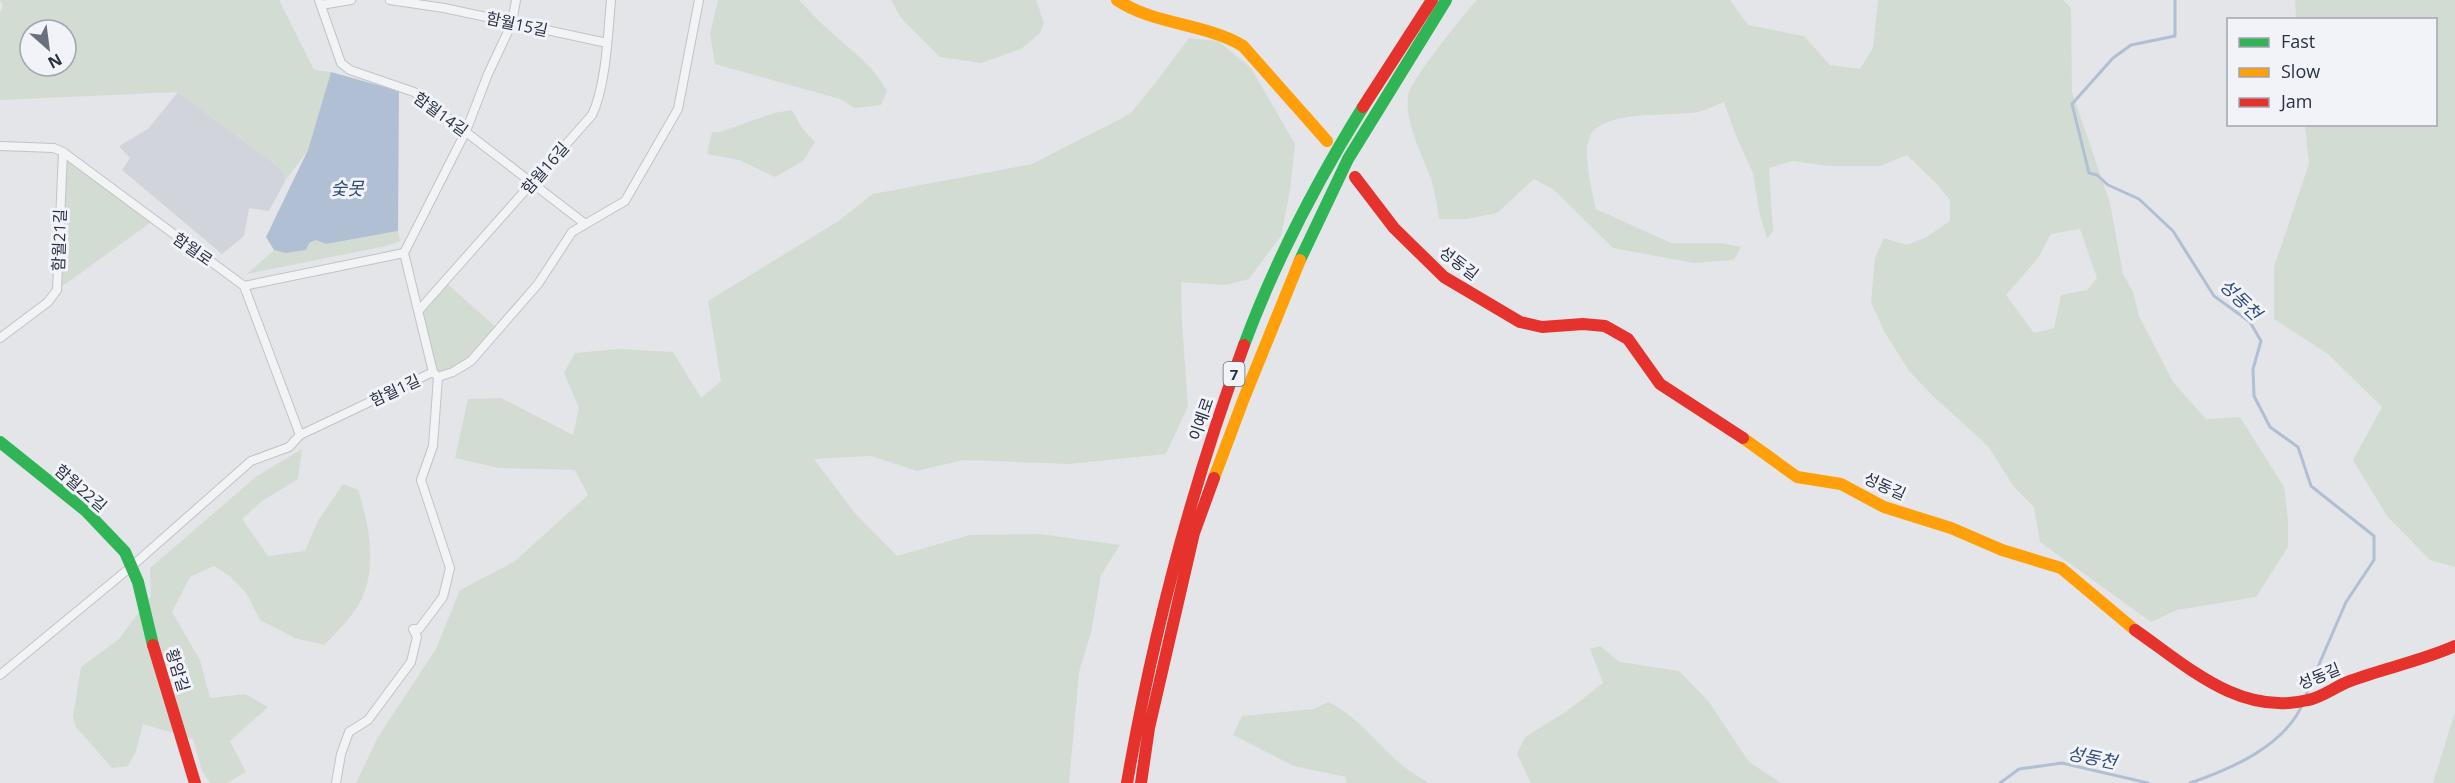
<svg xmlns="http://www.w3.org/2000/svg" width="2455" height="783" viewBox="0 0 2455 783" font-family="'Open Sans','Noto Sans KR',sans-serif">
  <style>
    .built { fill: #d1d4db }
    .green { fill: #d3dcd3; fill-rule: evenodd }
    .water { fill: #b1bfd4 }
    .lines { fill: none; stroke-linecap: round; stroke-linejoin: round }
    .stream { stroke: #b1bfd4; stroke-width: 3 }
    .street-casing { stroke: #c1c3c6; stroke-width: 10 }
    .street { stroke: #f2f3f5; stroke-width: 8 }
    .fast { stroke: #30b455; stroke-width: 12 }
    .slow { stroke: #ff9f0a; stroke-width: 12 }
    .jam { stroke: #e5322d; stroke-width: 12 }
    .labels { text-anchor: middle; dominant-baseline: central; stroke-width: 6; stroke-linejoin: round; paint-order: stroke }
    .shield { fill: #f1f3f8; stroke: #656b79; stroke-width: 1.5 }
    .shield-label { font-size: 15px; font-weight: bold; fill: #293143 }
    .street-label { font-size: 16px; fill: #293143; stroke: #f1f3f8 }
    .water-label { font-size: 18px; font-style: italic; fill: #314c78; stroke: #f1f3f8 }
  </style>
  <rect width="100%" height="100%" fill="#e3e5e8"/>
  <path class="built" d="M178,92L283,170L285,181L269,211L249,208L244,236L222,254L122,170L130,158L119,146L148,129Z"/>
  <path class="green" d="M0,0H279L314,70L331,72L308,150L285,181L283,170L178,92L0,100V12L3,6ZM30,30H66V66H30Z
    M718,0H799C809,10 818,21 829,30C850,50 873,65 887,91L881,105L855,108L840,99L715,64L710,34Z
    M891,0H1036L1044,23L1039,34L1021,49L981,63L940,57L901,18Z
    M1477,0H1730L1748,25L1804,36L1830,65L1860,69L1873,48L1878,0H2063L2071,8L2072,92L2110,203L2123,274L2133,292L2139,316L2173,382L2206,419L2240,417L2284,487L2288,520V547L2256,597L2177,610L2151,622L2040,542L2034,507L2014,487L1988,446L1934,397L1909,371L1884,331L1871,302L1875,258L1884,238L1906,245L1925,238L1950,221V200L1935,182L1907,155L1880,166H1829L1792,161L1769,168L1773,231L1767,239L1759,211L1753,173L1736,136L1724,102C1716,105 1707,110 1698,112C1671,117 1604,109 1590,136C1582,151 1592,192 1596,209L1671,243H1720L1741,247L1734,260L1694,263L1613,248L1554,190L1534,179L1497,213L1466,219H1439C1437,206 1435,192 1431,179C1422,153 1405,125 1408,96C1410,81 1464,14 1477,0ZM2080,229L2097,278L2087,290L2061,295L2054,328L2034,333L2006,295L2038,258L2051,234Z
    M2295,0H2455V567L2430,560L2387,516L2353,460L2382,407L2328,354L2274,319V267L2309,164L2305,125L2436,124V20L2296,19Z
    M1189,38L1218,41L1251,68L1295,144L1290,190L1281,236L1249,279L1225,285L1181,282L1182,323L1188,406L1166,454L1069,464L963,460L917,471L871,456L814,459L854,512L897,556L970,535L1040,534L1120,545L1101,575L1091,633L1079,672L1069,783H356L378,737L436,649L460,590L514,562L588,495L575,470L499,468L455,458L468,399L501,398L573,435L579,408L564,373L575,353L619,349L673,352L701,398L721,381L708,301L837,222L873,194L1032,164L1130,114L1156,82Z
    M792,110L802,128L815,142L803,161L775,177L739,160L707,154L712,132H720L774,113Z
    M63,152L154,220L57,290Z
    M398,231L400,241L386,246L247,274L274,250L286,253L316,240L326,244Z
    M444,281L498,329L471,361L438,377L420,309Z
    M302,449L298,479L262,501L242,519L268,556L305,551L318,521L343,484L358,490C370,526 379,575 356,609C347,622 335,633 325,645L295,638L260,620L247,594L231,577L214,566L190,577L172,612L200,660L210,698L245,694L268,707L230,741L246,772L227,783H210L202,771L193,739L143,724L136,751L128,766L112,768L76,727L73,716L81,667L119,639L151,596L150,568L257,476Z
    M1600,646L1620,662L1679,671L1709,702L1749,762L1781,783H1531L1517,754L1525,737L1567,711L1603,683L1590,649Z
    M1328,702C1366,719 1388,764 1430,783H1346V777L1294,766L1233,735L1242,716L1314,709Z
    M2455,711V783H2433L2455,712Z"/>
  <path class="water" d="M331,72L399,91L398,231L326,244L316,240L309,243L306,250L286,253L274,250L266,237L308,150Z"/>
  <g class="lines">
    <path class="stream" d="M2175,0V36L2131,45L2113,58L2072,104L2089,173L2097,175L2108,185L2139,199L2173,231L2214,296L2250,322L2261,341L2253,369L2254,396L2270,427L2298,447L2311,486L2374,536V560L2346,602L2305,697
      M2000,783L2019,769L2062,763L2148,783
      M2190,783C2231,769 2285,746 2303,703"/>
    <g class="street-casing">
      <path id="street" d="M319,0L341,63L350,70L414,92L584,223
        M390,0L444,8L607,43
        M321,5L351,0
        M0,146L54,148L63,152L244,286L404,253
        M244,286L300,435
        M420,309L592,115C606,86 608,33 611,0
        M0,338L48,302L57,290L63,152
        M433,372L438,377L453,372L471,361L538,284L572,232L625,201L678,109L699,0
        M433,372L404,253L466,131L488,74L512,23L516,0
        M0,675L132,566L251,461L289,447L300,435L433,372
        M336,783L341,754L349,732L368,720L411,662L417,637L413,629H419L443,597L450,568L421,480L433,446L438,377"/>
    </g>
    <use href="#street" class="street"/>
    <path class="fast" d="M1300,260L1348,159L1446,0
      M1244,345C1275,261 1316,183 1363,107
      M0,442L86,511L125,552L138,582L153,645"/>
    <path class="slow" d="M1117,0C1154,25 1205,23 1243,46L1327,141
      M1743,438L1797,477L1841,484L1884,507L1951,528L2002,550L2061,568L2135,630
      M1214,478L1244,398L1300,260"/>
    <path class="jam" d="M1363,107L1432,0
      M1355,177L1394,228L1444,277L1520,322L1542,327L1583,324L1605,326L1628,339L1660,384L1743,438
      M2135,630C2187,666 2240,717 2308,700C2323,697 2336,686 2350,681C2385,668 2421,661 2455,646
      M153,645L195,783
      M1127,783C1153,633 1191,488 1244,345
      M1141,783L1149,728L1194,533L1214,478"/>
  </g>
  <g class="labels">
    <rect class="shield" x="1223.5" y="362" width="21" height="24" rx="4.5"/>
    <g class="shield-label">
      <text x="1234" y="374">7</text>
    </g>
    <g class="street-label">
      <text transform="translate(517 24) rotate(12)">함월15길</text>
      <text transform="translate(441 114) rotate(36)">함월14길</text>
      <text transform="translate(545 168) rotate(-49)">함월16길</text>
      <text transform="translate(59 240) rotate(-88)">함월21길</text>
      <text transform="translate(193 249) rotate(35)">함월로</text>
      <text transform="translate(1459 263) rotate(37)">성동길</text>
      <text transform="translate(395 390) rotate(-25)">함월1길</text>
      <text transform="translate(1201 419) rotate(-71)">이예로</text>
      <text transform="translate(1885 486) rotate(24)">성동길</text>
      <text transform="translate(81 488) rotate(41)">함월22길</text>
      <text transform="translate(178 670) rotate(73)">황암길</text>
      <text transform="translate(2319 676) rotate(-22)">성동길</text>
    </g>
    <g class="water-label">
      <text x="347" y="188">숯못</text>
      <text transform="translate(2241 299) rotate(44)">성동천</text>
      <text transform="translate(2092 757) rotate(12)">성동천</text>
    </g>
  </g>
  <rect x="2227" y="18" width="210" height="108" fill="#f1f3f8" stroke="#a1a5b0" stroke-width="1.5"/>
  <rect x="2239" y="38" width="30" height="9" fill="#30b455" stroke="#a1a5b0" stroke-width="1.5"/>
  <text x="2281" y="48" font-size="18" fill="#293143">Fast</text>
  <rect x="2239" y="68" width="30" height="9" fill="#ff9f0a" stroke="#a1a5b0" stroke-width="1.5"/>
  <text x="2281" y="78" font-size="18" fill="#293143">Slow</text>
  <rect x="2239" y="98" width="30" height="9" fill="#e5322d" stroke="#a1a5b0" stroke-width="1.5"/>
  <text x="2281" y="108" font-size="18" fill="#293143">Jam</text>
  <g transform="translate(48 48) rotate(152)"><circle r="28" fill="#f1f3f8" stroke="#a1a5b0" stroke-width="1.5"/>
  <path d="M0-4.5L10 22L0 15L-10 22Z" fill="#6a707d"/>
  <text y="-9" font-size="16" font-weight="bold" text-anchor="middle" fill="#293143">N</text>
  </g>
</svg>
